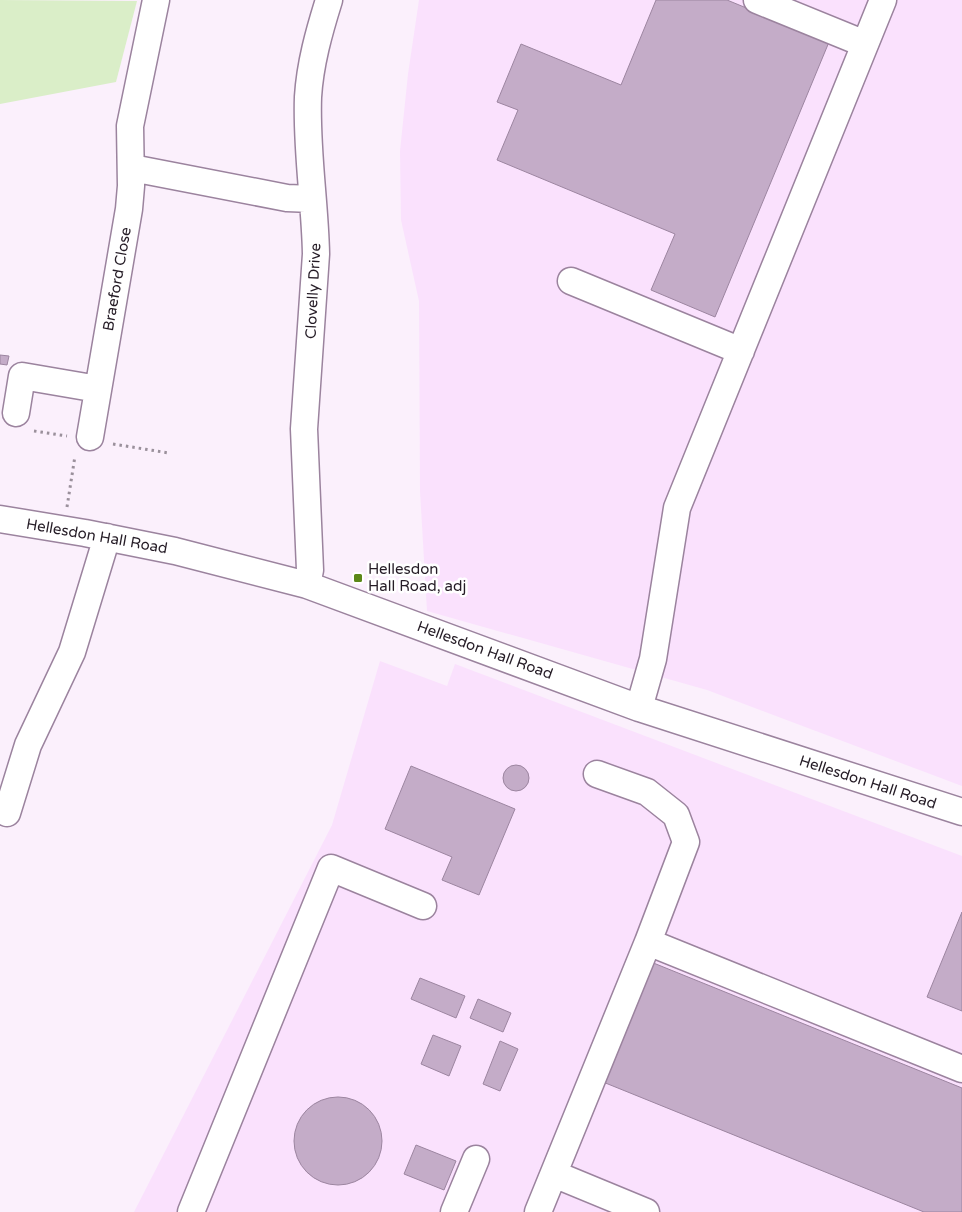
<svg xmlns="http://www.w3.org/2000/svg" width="962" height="1212" viewBox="0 0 962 1212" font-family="'Varela Round',sans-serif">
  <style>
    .built { fill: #fae1fd }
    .green { fill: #daeec8 }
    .building { fill: #c4acc8; stroke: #9c85a0 }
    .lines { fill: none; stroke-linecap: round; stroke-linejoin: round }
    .minor-casing { stroke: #9b839e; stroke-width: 29 }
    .path { stroke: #9a909b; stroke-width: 3; stroke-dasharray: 2.5 4; stroke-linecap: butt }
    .minor { stroke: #fff; stroke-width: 26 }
    .poi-dot { fill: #5c8818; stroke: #fff; stroke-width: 2 }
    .labels { text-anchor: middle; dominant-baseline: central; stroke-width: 5; stroke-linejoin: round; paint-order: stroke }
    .street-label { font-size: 15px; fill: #251c26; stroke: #fff }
    .poi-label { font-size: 15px; fill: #251c26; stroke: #fff; text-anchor: start }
  </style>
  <rect width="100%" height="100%" fill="#fbf0fc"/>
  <path class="built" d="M419,0H962V786L707,690L427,611L420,491L419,301L401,220L400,151L408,74Z
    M380,661L447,686L455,664L962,856V1212H134L332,825Z"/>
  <path class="green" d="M0,0L137,1L116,82L0,104Z"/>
  <path class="building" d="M656,0H727L829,42L715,317L651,290L675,234L497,160L518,110L497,102L521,44L621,85Z
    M0,355L9,356L7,365L0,364Z
    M503 778a13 13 0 1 1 26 0a13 13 0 1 1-26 0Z
    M411,766L515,809L479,895L442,880L452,857L385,829Z
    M962,912V1011L927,997Z
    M651,962L962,1088V1212H924L603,1082Z
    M420,978L465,996L456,1018L411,999Z
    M478,999L511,1013L503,1032L470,1018Z
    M433,1035L461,1046L449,1076L421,1064Z
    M500,1041L518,1049L500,1091L483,1084Z
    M294 1141a44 44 0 1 1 88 0a44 44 0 1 1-88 0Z
    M416,1145L456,1161L444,1190L404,1174Z"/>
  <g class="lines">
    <g class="minor-casing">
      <path id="minor" d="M757,0L865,44
        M132,168L287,198L312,199
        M571,281L741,351
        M16,413L22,376L98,389
        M90,437L129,209L131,186L130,126L156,0
        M0,519L85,533L175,551L307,585L639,708L962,812
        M307,585L310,570L304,429L316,254C315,202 306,150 308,97C310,64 319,32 329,0
        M639,708L653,659L677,508L883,0
        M597,774L647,792L676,815L686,842L648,942
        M7,813L28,745L72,652L107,537
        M554,1174L646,1212
        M191,1212L331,868L423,906
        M454,1212L476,1159
        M538,1212L648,942L962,1069"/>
    </g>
    <path class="path" d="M34,431L67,436
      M113,444L169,453
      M67,507L75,456"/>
    <use href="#minor" class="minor"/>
  </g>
  <rect class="poi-dot" x="353" y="573" width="10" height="10" rx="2.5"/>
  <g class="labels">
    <g class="street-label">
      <text transform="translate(117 279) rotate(-80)">Braeford Close</text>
      <text transform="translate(313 291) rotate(-87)">Clovelly Drive</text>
      <text transform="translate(97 536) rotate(10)">Hellesdon Hall Road</text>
      <text transform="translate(485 650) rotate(20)">Hellesdon Hall Road</text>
      <text transform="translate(868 782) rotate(18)">Hellesdon Hall Road</text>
    </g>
    <g class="poi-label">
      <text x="368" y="569">Hellesdon<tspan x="368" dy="17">Hall Road, adj</tspan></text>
    </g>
  </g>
</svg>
